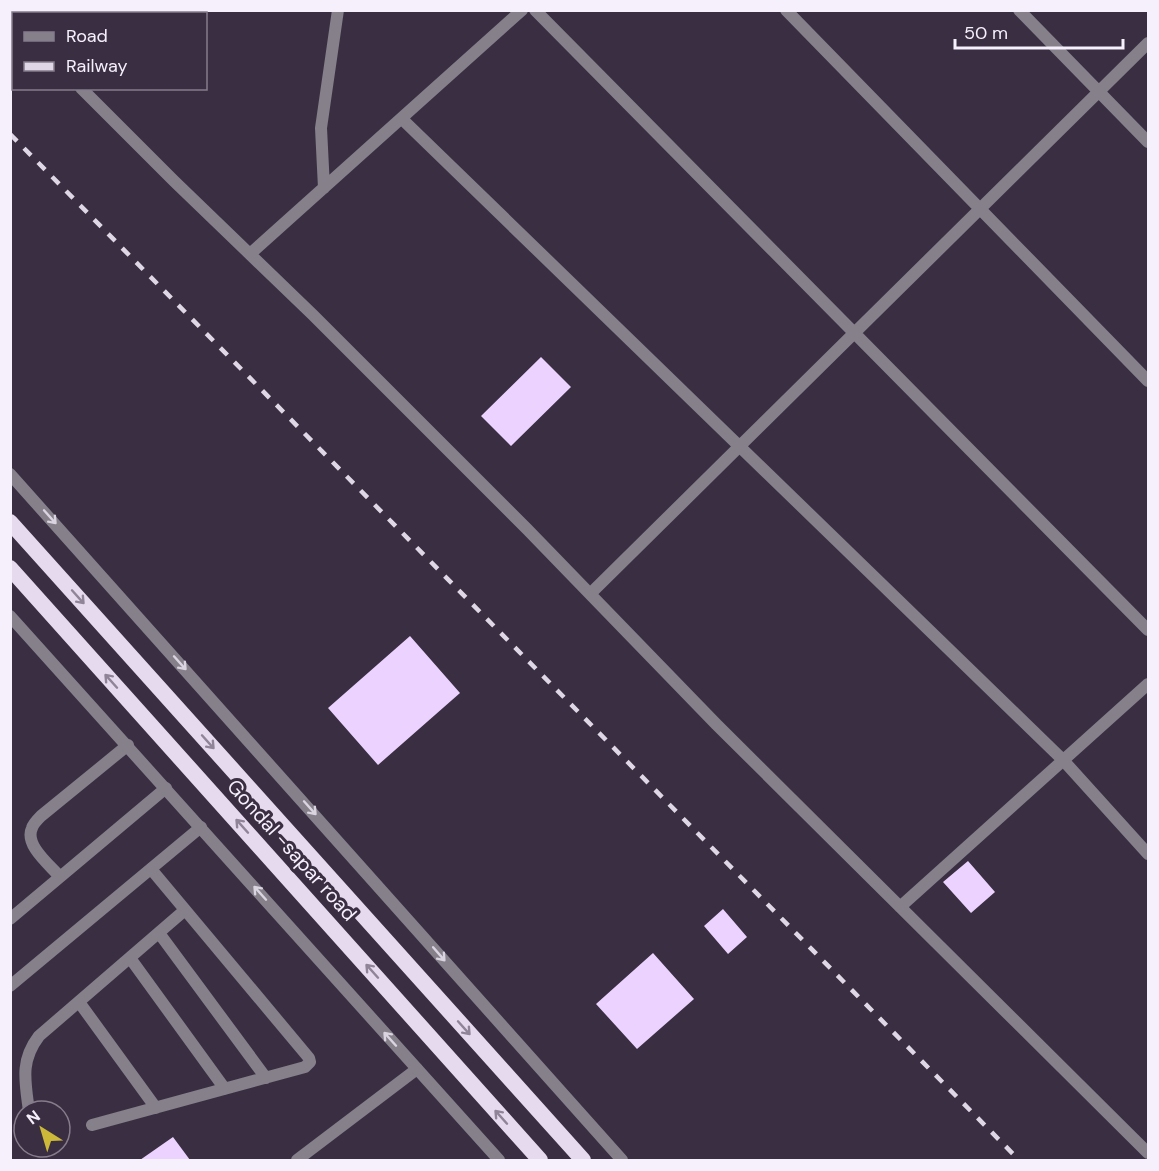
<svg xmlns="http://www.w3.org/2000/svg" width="1159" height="1171" viewBox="0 0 1159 1171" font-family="'DM Sans',sans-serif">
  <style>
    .building { fill: #ecd2fe }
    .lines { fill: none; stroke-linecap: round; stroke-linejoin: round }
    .service { stroke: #85808a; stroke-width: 12 }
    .minor { stroke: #85808a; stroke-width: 12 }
    .tertiary { stroke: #85808a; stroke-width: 12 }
    .trunk { stroke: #e6daee; stroke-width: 16 }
    .rail { stroke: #dfd7e5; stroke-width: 4.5; stroke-dasharray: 10 10; stroke-linecap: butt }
    .oneway { stroke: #dad3e0 }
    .oneway2 { stroke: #908498 }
    .labels { text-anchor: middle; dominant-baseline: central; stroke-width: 6; stroke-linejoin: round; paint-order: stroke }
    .street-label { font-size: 20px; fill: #f6effc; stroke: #3a2f42 }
  </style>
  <rect width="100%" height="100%" fill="#3a2f42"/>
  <path class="building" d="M541,357L571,387L511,446L481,416Z
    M410,636L460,693L378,765L328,708Z
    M968,861L995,892L971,913L943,882Z
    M723,909L747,937L728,954L704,926Z
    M653,953L694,999L637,1049L596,1004Z
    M173,1137L190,1160H140Z"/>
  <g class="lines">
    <path class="service" d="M60,877C50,865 24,845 32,828C33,824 38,819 41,816L128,745
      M10,919L166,788
      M159,933L266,1078
      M130,958L225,1089
      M79,1002L156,1108
      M29,1111C25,1081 20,1061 39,1036L185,910
      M92,1125L305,1067L310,1062L309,1058L151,869"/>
    <path class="minor" d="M535,10L1148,630
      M786,10L1148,381
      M1019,10L1148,142
      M10,18L14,21
      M81,88L174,181L313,315L527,529L716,724L1148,1153
      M402,119L1063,760L1148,854
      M324,188L321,128L338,10
      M250,254L522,10
      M590,594L1148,43
      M900,907L1148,684
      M10,986L201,827
      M297,1160L417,1069"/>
    <path class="tertiary" d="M10,474L622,1160
      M10,616L499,1160"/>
    <path class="trunk" d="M10,522L583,1160
      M10,568L540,1160"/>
    <path class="rail" d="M10,134L1019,1160"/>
  </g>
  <defs><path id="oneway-shaft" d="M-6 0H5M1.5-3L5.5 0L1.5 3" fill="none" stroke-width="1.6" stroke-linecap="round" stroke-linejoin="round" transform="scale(1.5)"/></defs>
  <g class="oneway">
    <use href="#oneway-shaft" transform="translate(50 517) rotate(48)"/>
    <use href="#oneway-shaft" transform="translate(180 663) rotate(48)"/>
    <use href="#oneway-shaft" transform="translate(310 808) rotate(48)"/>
    <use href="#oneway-shaft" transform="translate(260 893) rotate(-132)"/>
    <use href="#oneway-shaft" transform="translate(439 954) rotate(49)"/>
    <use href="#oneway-shaft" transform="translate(390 1039) rotate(-132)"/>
  </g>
  <g class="oneway2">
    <use href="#oneway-shaft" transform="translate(78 597) rotate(48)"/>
    <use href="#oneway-shaft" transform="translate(111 681) rotate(-132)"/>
    <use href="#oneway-shaft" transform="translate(208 742) rotate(48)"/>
    <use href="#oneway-shaft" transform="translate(242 826) rotate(-132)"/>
    <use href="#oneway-shaft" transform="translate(372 971) rotate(-132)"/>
    <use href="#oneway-shaft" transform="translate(464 1028) rotate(48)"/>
    <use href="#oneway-shaft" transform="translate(501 1117) rotate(-132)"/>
  </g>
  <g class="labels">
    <g class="street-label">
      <text transform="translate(292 850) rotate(48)">Gondal -sapar road</text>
    </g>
  </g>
  <rect width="1159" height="1171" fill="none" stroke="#f6effc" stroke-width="24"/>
  <rect x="12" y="12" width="195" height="78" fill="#3a2f42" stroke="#857c8c" stroke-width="1.5"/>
  <rect x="24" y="32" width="30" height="9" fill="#85808a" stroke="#857c8c" stroke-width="1.5"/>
  <text x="66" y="42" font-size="18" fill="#f6effc">Road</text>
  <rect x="24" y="62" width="30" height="9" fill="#dfd7e5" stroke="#857c8c" stroke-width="1.5"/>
  <text x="66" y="72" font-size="18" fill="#f6effc">Railway</text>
  <g transform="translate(42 1129) rotate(323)"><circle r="28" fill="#3a2f42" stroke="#857c8c" stroke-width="1.5"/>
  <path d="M0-4.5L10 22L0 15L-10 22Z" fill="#ccb939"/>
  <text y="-9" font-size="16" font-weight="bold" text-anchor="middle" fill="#f6effc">N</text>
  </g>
  <path d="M955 39v9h168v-9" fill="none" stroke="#f6effc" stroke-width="3"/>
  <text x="964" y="39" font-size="18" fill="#f6effc" stroke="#3a2f42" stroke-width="4.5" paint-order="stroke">50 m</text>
</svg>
